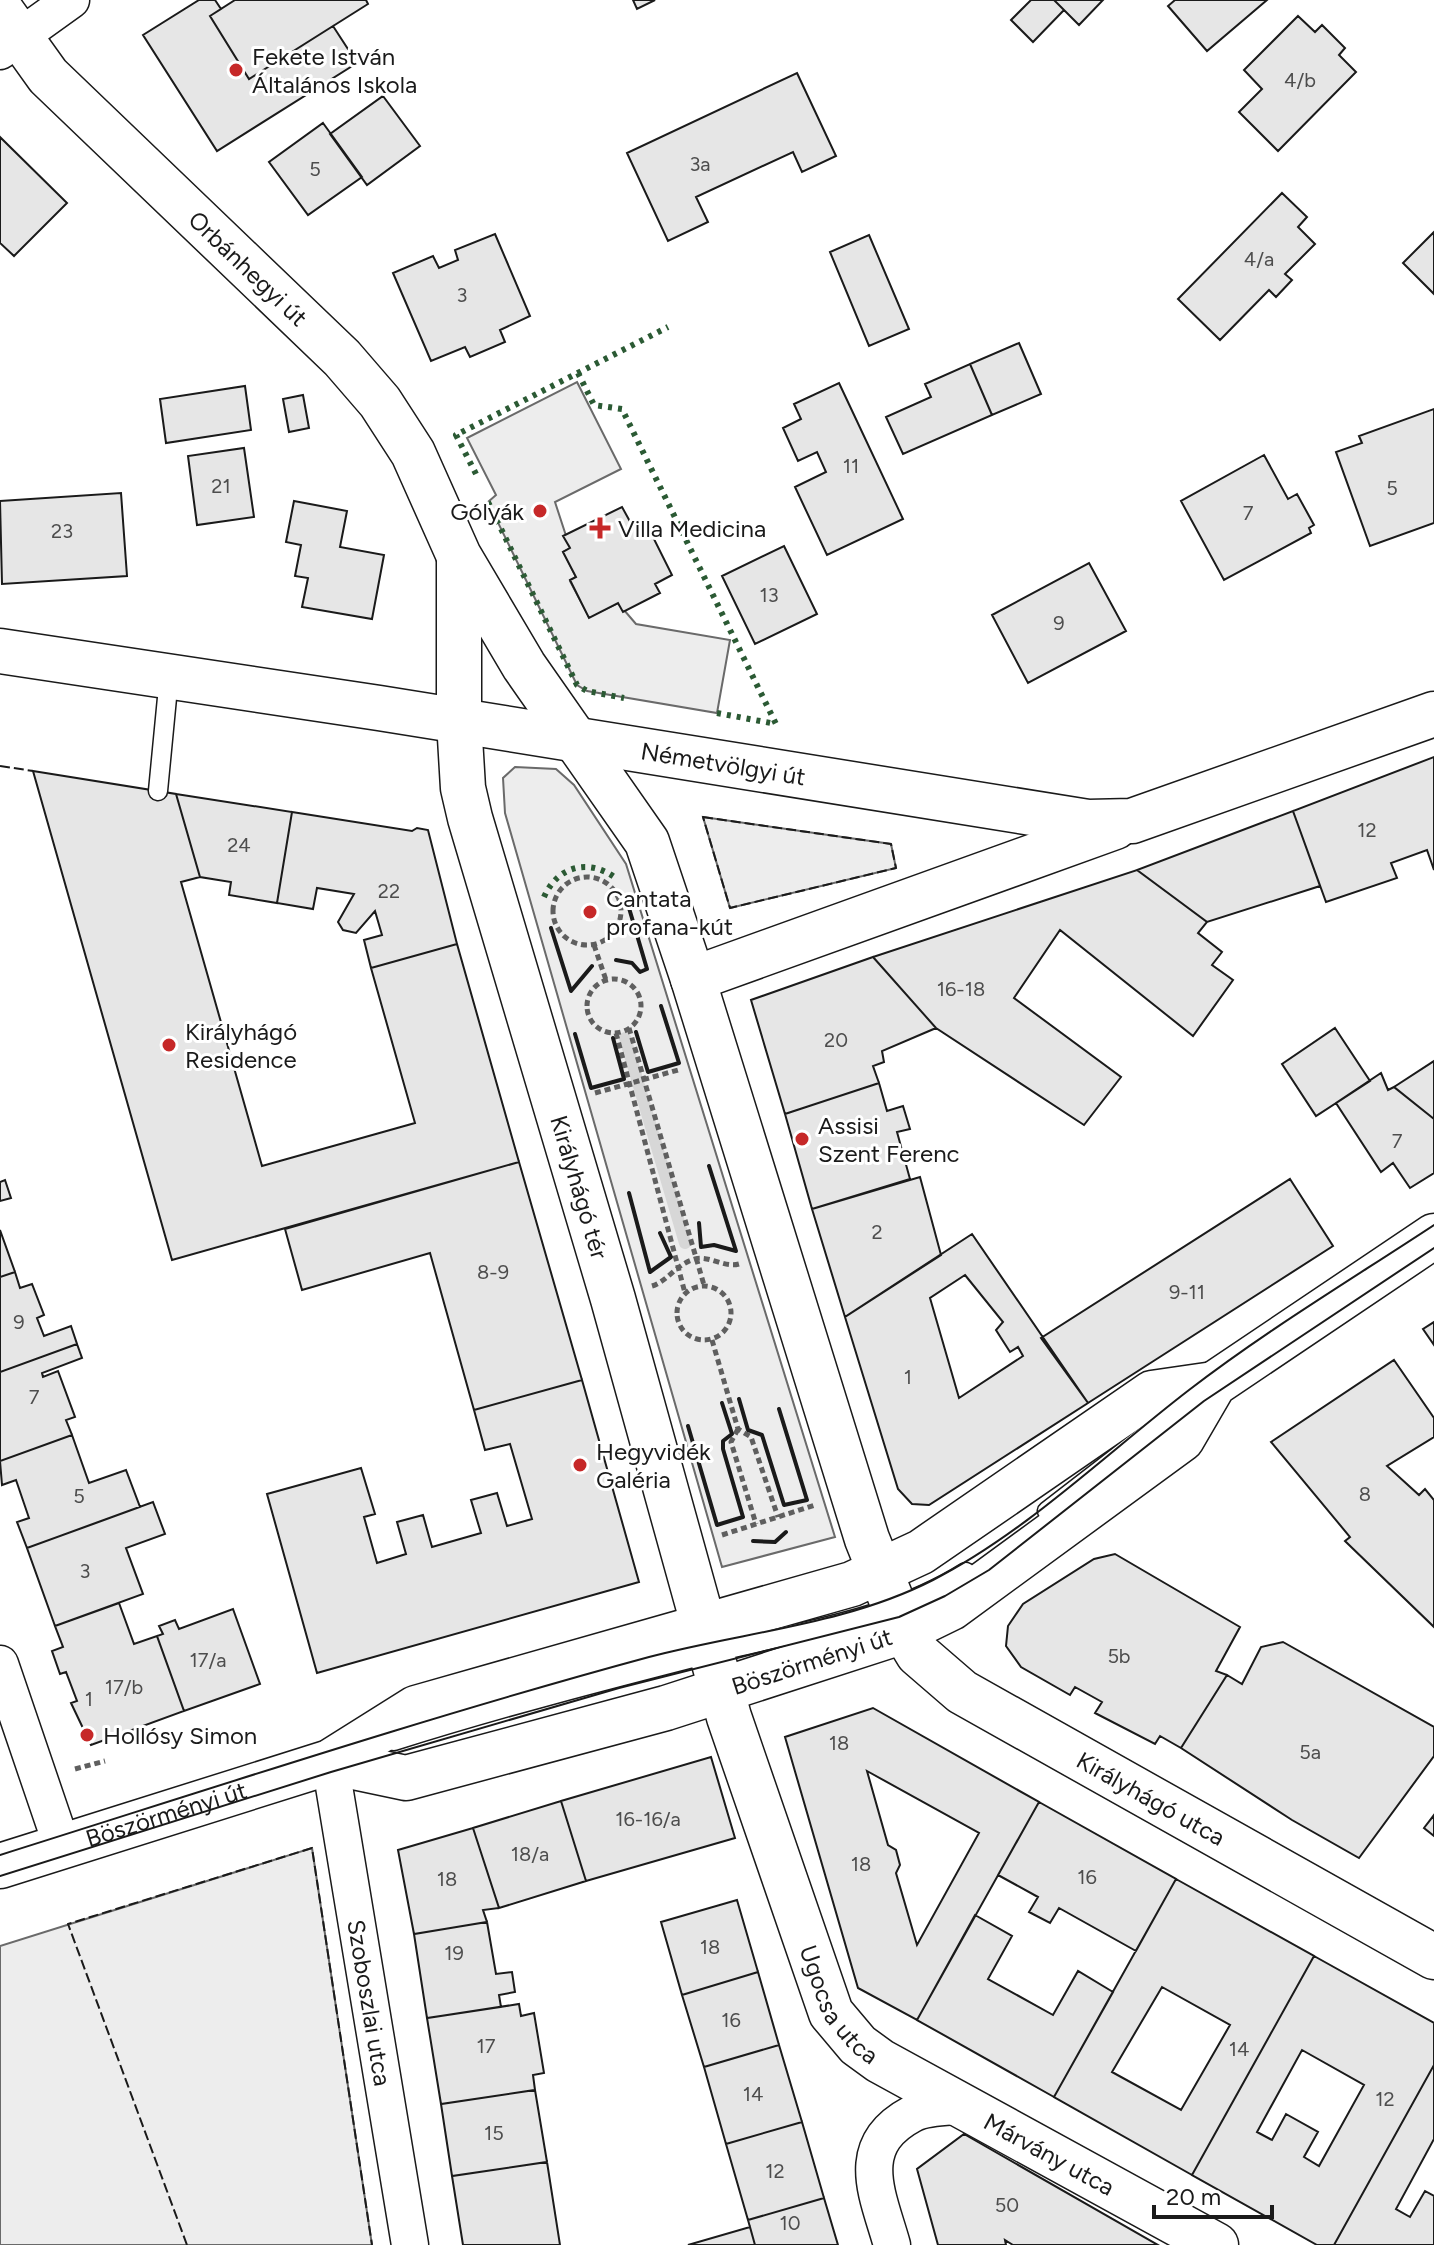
<svg xmlns="http://www.w3.org/2000/svg" width="1434" height="2245" viewBox="0 0 1434 2245" font-family="Figtree,sans-serif">
  <style>
    .built { fill: #ededed; stroke: #6a6a6a; stroke-width: 2 }
    .lines { fill: none; stroke-linecap: round; stroke-linejoin: round }
    .stream { stroke: #d7d7d7; stroke-width: 12 }
    .building { fill: #e6e6e6; stroke: #1a1a1a; stroke-width: 2; fill-rule: evenodd }
    .service-casing { stroke: #1a1a1a; stroke-width: 21 }
    .minor-casing { stroke: #1a1a1a; stroke-width: 39 }
    .tertiary-casing { stroke: #1a1a1a; stroke-width: 47 }
    .path { stroke: #5f5f5f; stroke-width: 5; stroke-dasharray: 6 4; stroke-linecap: butt }
    .service { stroke: #fff; stroke-width: 18 }
    .minor { stroke: #fff; stroke-width: 36 }
    .tertiary { stroke: #fff; stroke-width: 44 }
    .tram { stroke: #1a1a1a; stroke-width: 2 }
    .hedge { stroke: #2b5a34; stroke-width: 6; stroke-dasharray: 4 6; stroke-linecap: butt }
    .fence { stroke: #1a1a1a; stroke-width: 2; stroke-dasharray: 10 4; stroke-linecap: butt }
    .wall { stroke: #1a1a1a; stroke-width: 4 }
    .poi-dot { fill: #c62828; stroke: #fff; stroke-width: 3 }
    .labels { text-anchor: middle; dominant-baseline: central; stroke-width: 6; stroke-linejoin: round; paint-order: stroke }
    .number-label { font-size: 20px; fill: #4d4d4d }
    .poi-label { font-size: 24px; fill: #1a1a1a; stroke: #fff; text-anchor: start }
    .street-label { font-size: 24px; fill: #1a1a1a; stroke: #fff }
  </style>
  <rect width="100%" height="100%" fill="#fff"/>
  <path class="built" d="M577,382L621,469L555,502L570,548L563,552L576,577L570,581L589,617L618,603L636,624L730,640L717,713L587,691L577,685L488,502L496,495L467,438Z
    M515,767L556,769L574,785L626,864L835,1537L722,1567L505,813L503,778Z
    M703,817L891,844L896,868L730,908Z
    M312,1848L372,2245H0V1946Z"/>
  <g class="lines">
    <path class="stream" d="M625,1038L685,1243"/>
  </g>
  <path class="building" d="M199,0H215L221,9L210,16L249,79L333,26L357,63L217,151L143,35Z
    M235,0H366L368,4L249,79L210,16Z
    M633,0H655L637,9Z
    M1031,0H1054L1064,10L1033,42L1011,20Z
    M1054,0H1103L1079,25Z
    M1175,0H1267L1207,51L1168,6Z
    M1298,16L1315,32L1322,25L1345,48L1339,55L1356,72L1278,151L1239,112L1262,89L1244,70Z
    M797,73L836,156L802,172L793,152L696,197L708,222L668,241L627,153Z
    M383,96L420,146L367,185L330,134Z
    M323,123L362,177L308,215L269,162Z
    M0,137L67,203L14,256L0,243Z
    M1282,193L1307,217L1298,227L1315,244L1285,274L1292,280L1276,297L1269,290L1220,340L1178,299Z
    M1434,232V294L1403,263Z
    M495,234L530,316L500,330L505,342L470,357L465,347L431,361L393,273L433,256L439,268L458,260L455,250Z
    M869,235L909,329L869,346L830,252Z
    M1019,343L1041,394L992,415L970,364Z
    M970,364L992,415L903,454L886,417L931,397L925,384Z
    M839,383L903,519L827,555L795,487L826,472L817,452L798,461L783,428L801,419L794,404Z
    M245,386L251,430L166,443L160,399Z
    M303,395L309,428L289,432L283,399Z
    M1434,409V523L1370,546L1336,452L1362,443L1359,436Z
    M244,448L254,517L197,525L188,456Z
    M1264,455L1288,499L1297,494L1314,525L1309,528L1311,533L1224,580L1181,501Z
    M121,493L127,576L2,584L0,501Z
    M294,501L347,511L340,547L384,555L372,619L302,607L308,578L295,576L301,545L286,542Z
    M622,507L633,527L645,521L672,575L655,584L660,593L623,612L618,603L589,618L570,580L576,577L563,552L570,548L563,536Z
    M784,546L817,614L755,644L722,576Z
    M1089,563L1126,631L1028,683L992,615Z
    M1434,757V870L1427,850L1391,863L1397,878L1326,902L1293,811Z
    M33,771L176,794L200,877L181,882L262,1166L415,1123L371,968L457,944L519,1162L172,1260Z
    M176,794L292,812L277,903L229,895L231,882L200,877Z
    M1293,811L1320,886L1207,922L1137,870Z
    M292,812L412,831L417,828L428,830L457,944L371,968L364,940L382,935L375,911L356,933L343,930L338,922L354,894L317,888L313,909L277,903Z
    M1137,870L1207,922L1198,933L1222,952L1212,965L1233,980L1193,1036L1060,930L1014,998L1121,1077L1084,1125L936,1028L873,957Z
    M873,957L936,1028L882,1051L884,1062L873,1066L879,1083L785,1114L751,1000Z
    M1335,1028L1370,1081L1316,1116L1282,1064Z
    M1434,1061V1119L1394,1087Z
    M1381,1073L1388,1090L1394,1087L1434,1119V1173L1410,1188L1393,1163L1381,1172L1336,1103Z
    M879,1083L887,1111L903,1106L910,1129L897,1132L910,1179L812,1209L785,1114Z
    M519,1162L582,1380L474,1410L430,1253L302,1290L285,1229Z
    M920,1177L941,1255L845,1317L812,1209Z
    M1290,1179L1333,1246L1088,1403L1041,1338Z
    M5,1180L11,1198L0,1201V1182Z
    M0,1230L15,1272L0,1277Z
    M972,1234L1088,1403L929,1505L912,1504L898,1489L845,1317ZM965,1275L1003,1322L996,1330L1010,1352L1018,1347L1023,1356L959,1398L930,1298Z
    M15,1272L20,1288L32,1284L44,1315L37,1318L44,1336L71,1326L77,1344L0,1372V1277Z
    M1434,1322V1345L1423,1329Z
    M77,1344L82,1358L42,1373L43,1377L58,1371L75,1417L66,1420L72,1435L0,1461V1372Z
    M1394,1360L1434,1418V1437L1387,1466L1419,1495L1425,1489L1434,1500V1627L1345,1541L1350,1537L1271,1442Z
    M582,1380L639,1582L317,1673L267,1494L361,1468L375,1514L364,1517L377,1563L406,1554L397,1522L423,1515L432,1547L481,1533L471,1500L497,1493L507,1526L532,1519L510,1444L485,1450L474,1410Z
    M72,1435L89,1483L126,1470L140,1507L27,1548L17,1522L29,1518L16,1480L2,1485L0,1461Z
    M153,1502L165,1534L126,1548L143,1594L55,1626L27,1548Z
    M1115,1554L1240,1627L1216,1671L1227,1675L1181,1748L1160,1736L1155,1744L1095,1713L1102,1702L1075,1687L1070,1695L1021,1667L1006,1646L1008,1626L1023,1604L1094,1559Z
    M119,1603L134,1644L157,1636L184,1711L91,1745L71,1703L77,1701L66,1672L60,1674L52,1651L63,1647L55,1626Z
    M233,1609L260,1684L184,1711L157,1636L163,1634L159,1626L175,1620L179,1629Z
    M1283,1642L1434,1727V1756L1359,1858L1292,1820L1181,1748L1227,1675L1242,1684L1261,1647Z
    M873,1708L1039,1802L917,2020L858,1988L785,1737ZM867,1771L979,1833L917,1945L896,1873L900,1865L896,1850L888,1845Z
    M711,1757L735,1838L586,1881L561,1801Z
    M561,1801L586,1881L499,1908L473,1828Z
    M1039,1802L1176,1879L1136,1951L1059,1908L1050,1923L1029,1912L1038,1897L998,1875Z
    M1434,1815V1836L1424,1828Z
    M473,1828L499,1908L483,1910L487,1922L414,1934L398,1850Z
    M1176,1879L1314,1956L1192,2175L1054,2097ZM1162,1987L1230,2025L1181,2110L1112,2072Z
    M737,1900L758,1972L682,1995L661,1922Z
    M975,1915L1012,1936L988,1979L1053,2015L1078,1971L1113,1992L1054,2097L917,2020Z
    M487,1922L496,1974L512,1972L515,1992L499,1995L501,2007L427,2018L414,1934Z
    M1314,1956L1434,2023V2065L1334,2245H1317L1192,2175ZM1302,2050L1364,2085L1319,2166L1304,2157L1318,2132L1286,2114L1272,2140L1257,2132Z
    M758,1972L779,2045L704,2067L682,1995Z
    M519,2004L521,2016L534,2013L544,2073L533,2075L535,2090L441,2104L427,2018Z
    M779,2045L802,2122L726,2144L704,2067Z
    M1434,2065V2139L1396,2209L1410,2217L1425,2191L1434,2196V2245H1334Z
    M535,2090L547,2162L452,2176L441,2104Z
    M802,2122L824,2198L748,2220L726,2144Z
    M964,2134L1158,2245H1013L1005,2240L1006,2245H938L917,2169Z
    M547,2162L560,2245H463L452,2176Z
    M824,2198L838,2245H755L748,2220Z
    M750,2227L755,2245H688Z"/>
  <g class="lines">
    <g class="service-casing">
      <path id="service" d="M158,791L169,677
        M1047,1511L1188,1402
        M394,1741C498,1708 606,1680 712,1653C799,1631 888,1621 966,1572"/>
    </g>
    <g class="minor-casing">
      <g id="minor">
        <path d="M0,51L71,0"/>
        <path d="M0,1664L62,1846"/>
        <path id="s1" d="M330,1762L410,2245"/>
        <path d="M892,2245C878,2195 852,2146 912,2114C926,2106 951,2107 967,2105"/>
      </g>
    </g>
    <g class="tertiary-casing">
      <g id="tertiary">
        <path id="s2" d="M0,9L48,76L342,358L380,402L413,453L459,556L524,666L647,842L693,979L867,1539L904,1631L918,1654L962,1692L1434,1957"/>
        <path id="s3" d="M459,558V721L463,788L470,818L613,1299L729,1717L831,2013L858,2045L880,2061L1216,2245"/>
        <path id="s4" d="M0,651L379,708L1088,822L1132,821L1434,714"/>
        <path d="M693,979L1115,827"/>
        <path id="s5" d="M330,1762L406,1778L666,1708L904,1631L951,1608L1182,1439L1214,1384L1434,1236"/>
        <path id="s6" d="M0,1866L330,1762L416,1708L852,1584L921,1552L1152,1393L1214,1384"/>
      </g>
    </g>
    <path class="path" d="M553 911a34 34 0 1 1 68 0a34 34 0 1 1-68 0Z
      M594,945L606,980
      M587 1006a27 27 0 1 1 54 0a27 27 0 1 1-54 0Z
      M629,1028L704,1285
      M616,1033L685,1293
      M595,1093L678,1070
      M652,1286C668,1281 676,1264 695,1259C709,1255 724,1268 739,1264
      M677 1313a27 27 0 1 1 54 0a27 27 0 1 1-54 0Z
      M712,1340L738,1429L751,1437L778,1517
      M738,1429L731,1442L756,1524
      M722,1535L815,1505
      M75,1769L105,1761"/>
    <use href="#service" class="service"/>
    <use href="#minor" class="minor"/>
    <use href="#tertiary" class="tertiary"/>
    <path class="tram" d="M0,1855C216,1787 431,1716 649,1657C743,1632 845,1625 933,1580C1025,1533 1107,1453 1189,1390C1267,1330 1352,1279 1434,1225
      M0,1876L331,1772L619,1688L899,1617L945,1596L989,1570L1204,1401L1434,1248"/>
    <path class="hedge" d="M578,373L594,405L622,409L776,724
      M476,474L456,435L668,327
      M488,502L577,685L587,691L624,698
      M717,713L776,724
      M544,897C558,865 590,858 617,879"/>
    <path class="fence" d="M0,766L33,771
      M703,817L891,844L896,868L730,908Z
      M187,2245L68,1924L312,1848L372,2245"/>
    <path class="wall" d="M551,928L571,991L592,966
      M616,960L632,963L640,972L647,969L629,908
      M636,1032L648,1072L679,1063L661,1006
      M575,1034L591,1088L624,1079L613,1038
      M629,1193L650,1272L671,1257L660,1233
      M699,1223L701,1247L714,1245L736,1251L709,1166
      M739,1399L748,1430L762,1435L784,1505L807,1500L779,1409
      M688,1426L717,1525L743,1517L723,1449V1441L732,1434L722,1403
      M753,1541L775,1542L786,1532"/>
  </g>
  <g class="poi-dot">
    <circle cx="236" cy="70" r="8"/>
    <circle cx="540" cy="511" r="8"/>
    <path d="M596 516h8v8h8v8h-8v8h-8v-8h-8v-8h8z"/>
    <circle cx="590" cy="912" r="8"/>
    <circle cx="169" cy="1045" r="8"/>
    <circle cx="802" cy="1139" r="8"/>
    <circle cx="580" cy="1465" r="8"/>
    <circle cx="87" cy="1735" r="8"/>
  </g>
  <g class="labels">
    <g class="number-label">
      <text x="1300" y="80">4/b</text>
      <text x="700" y="164">3a</text>
      <text x="315" y="169">5</text>
      <text x="1259" y="259">4/a</text>
      <text x="462" y="295">3</text>
      <text x="851" y="466">11</text>
      <text x="221" y="486">21</text>
      <text x="1392" y="488">5</text>
      <text x="1248" y="513">7</text>
      <text x="62" y="531">23</text>
      <text x="769" y="595">13</text>
      <text x="1059" y="623">9</text>
      <text x="1367" y="830">12</text>
      <text x="239" y="845">24</text>
      <text x="389" y="891">22</text>
      <text x="961" y="989">16-18</text>
      <text x="836" y="1040">20</text>
      <text x="1397" y="1141">7</text>
      <text x="877" y="1232">2</text>
      <text x="493" y="1272">8-9</text>
      <text x="1187" y="1292">9-11</text>
      <text x="19" y="1322">9</text>
      <text x="908" y="1377">1</text>
      <text x="34" y="1397">7</text>
      <text x="1365" y="1494">8</text>
      <text x="79" y="1496">5</text>
      <text x="85" y="1571">3</text>
      <text x="1119" y="1656">5b</text>
      <text x="208" y="1660">17/a</text>
      <text x="124" y="1687">17/b</text>
      <text x="89" y="1699">1</text>
      <text x="839" y="1743">18</text>
      <text x="1310" y="1752">5a</text>
      <text x="648" y="1819">16-16/a</text>
      <text x="530" y="1854">18/a</text>
      <text x="861" y="1864">18</text>
      <text x="1087" y="1877">16</text>
      <text x="447" y="1879">18</text>
      <text x="710" y="1947">18</text>
      <text x="454" y="1953">19</text>
      <text x="731" y="2020">16</text>
      <text x="486" y="2046">17</text>
      <text x="1239" y="2049">14</text>
      <text x="753" y="2094">14</text>
      <text x="1385" y="2099">12</text>
      <text x="494" y="2133">15</text>
      <text x="775" y="2171">12</text>
      <text x="1007" y="2205">50</text>
      <text x="790" y="2223">10</text>
    </g>
    <g class="poi-label">
      <text x="252" y="56">Fekete István<tspan x="252" dy="28">Általános Iskola</tspan></text>
      <text x="524" y="511" text-anchor="end">Gólyák</text>
      <text x="618" y="528">Villa Medicina</text>
      <text x="606" y="898">Cantata<tspan x="606" dy="28">profana-kút</tspan></text>
      <text x="185" y="1031">Királyhágó<tspan x="185" dy="28">Residence</tspan></text>
      <text x="818" y="1125">Assisi<tspan x="818" dy="28">Szent Ferenc</tspan></text>
      <text x="596" y="1451">Hegyvidék<tspan x="596" dy="28">Galéria</tspan></text>
      <text x="103" y="1735">Hollósy Simon</text>
    </g>
    <g class="street-label">
      <text stroke="none"><textPath href="#s2" startOffset="360">Orbánhegyi út</textPath></text>
      <text stroke="none"><textPath href="#s4" startOffset="732">Németvölgyi út</textPath></text>
      <text stroke="none"><textPath href="#s3" startOffset="646">Királyhágó tér</textPath></text>
      <text stroke="none"><textPath href="#s5" startOffset="500">Böszörményi út</textPath></text>
      <text stroke="none"><textPath href="#s2" startOffset="2196">Királyhágó utca</textPath></text>
      <text stroke="none"><textPath href="#s6" startOffset="174">Böszörményi út</textPath></text>
      <text stroke="none"><textPath href="#s3" startOffset="1506">Ugocsa utca</textPath></text>
      <text stroke="none"><textPath href="#s1" startOffset="244">Szoboszlai utca</textPath></text>
      <text stroke="none"><textPath href="#s3" startOffset="1772">Márvány utca</textPath></text>
    </g>
  </g>
  <path d="M1154 2205v12h118v-12" fill="none" stroke="#1a1a1a" stroke-width="4"/>
  <text x="1166" y="2205" font-size="24" fill="#1a1a1a" stroke="#ffffff" stroke-width="6" paint-order="stroke">20 m</text>
</svg>
